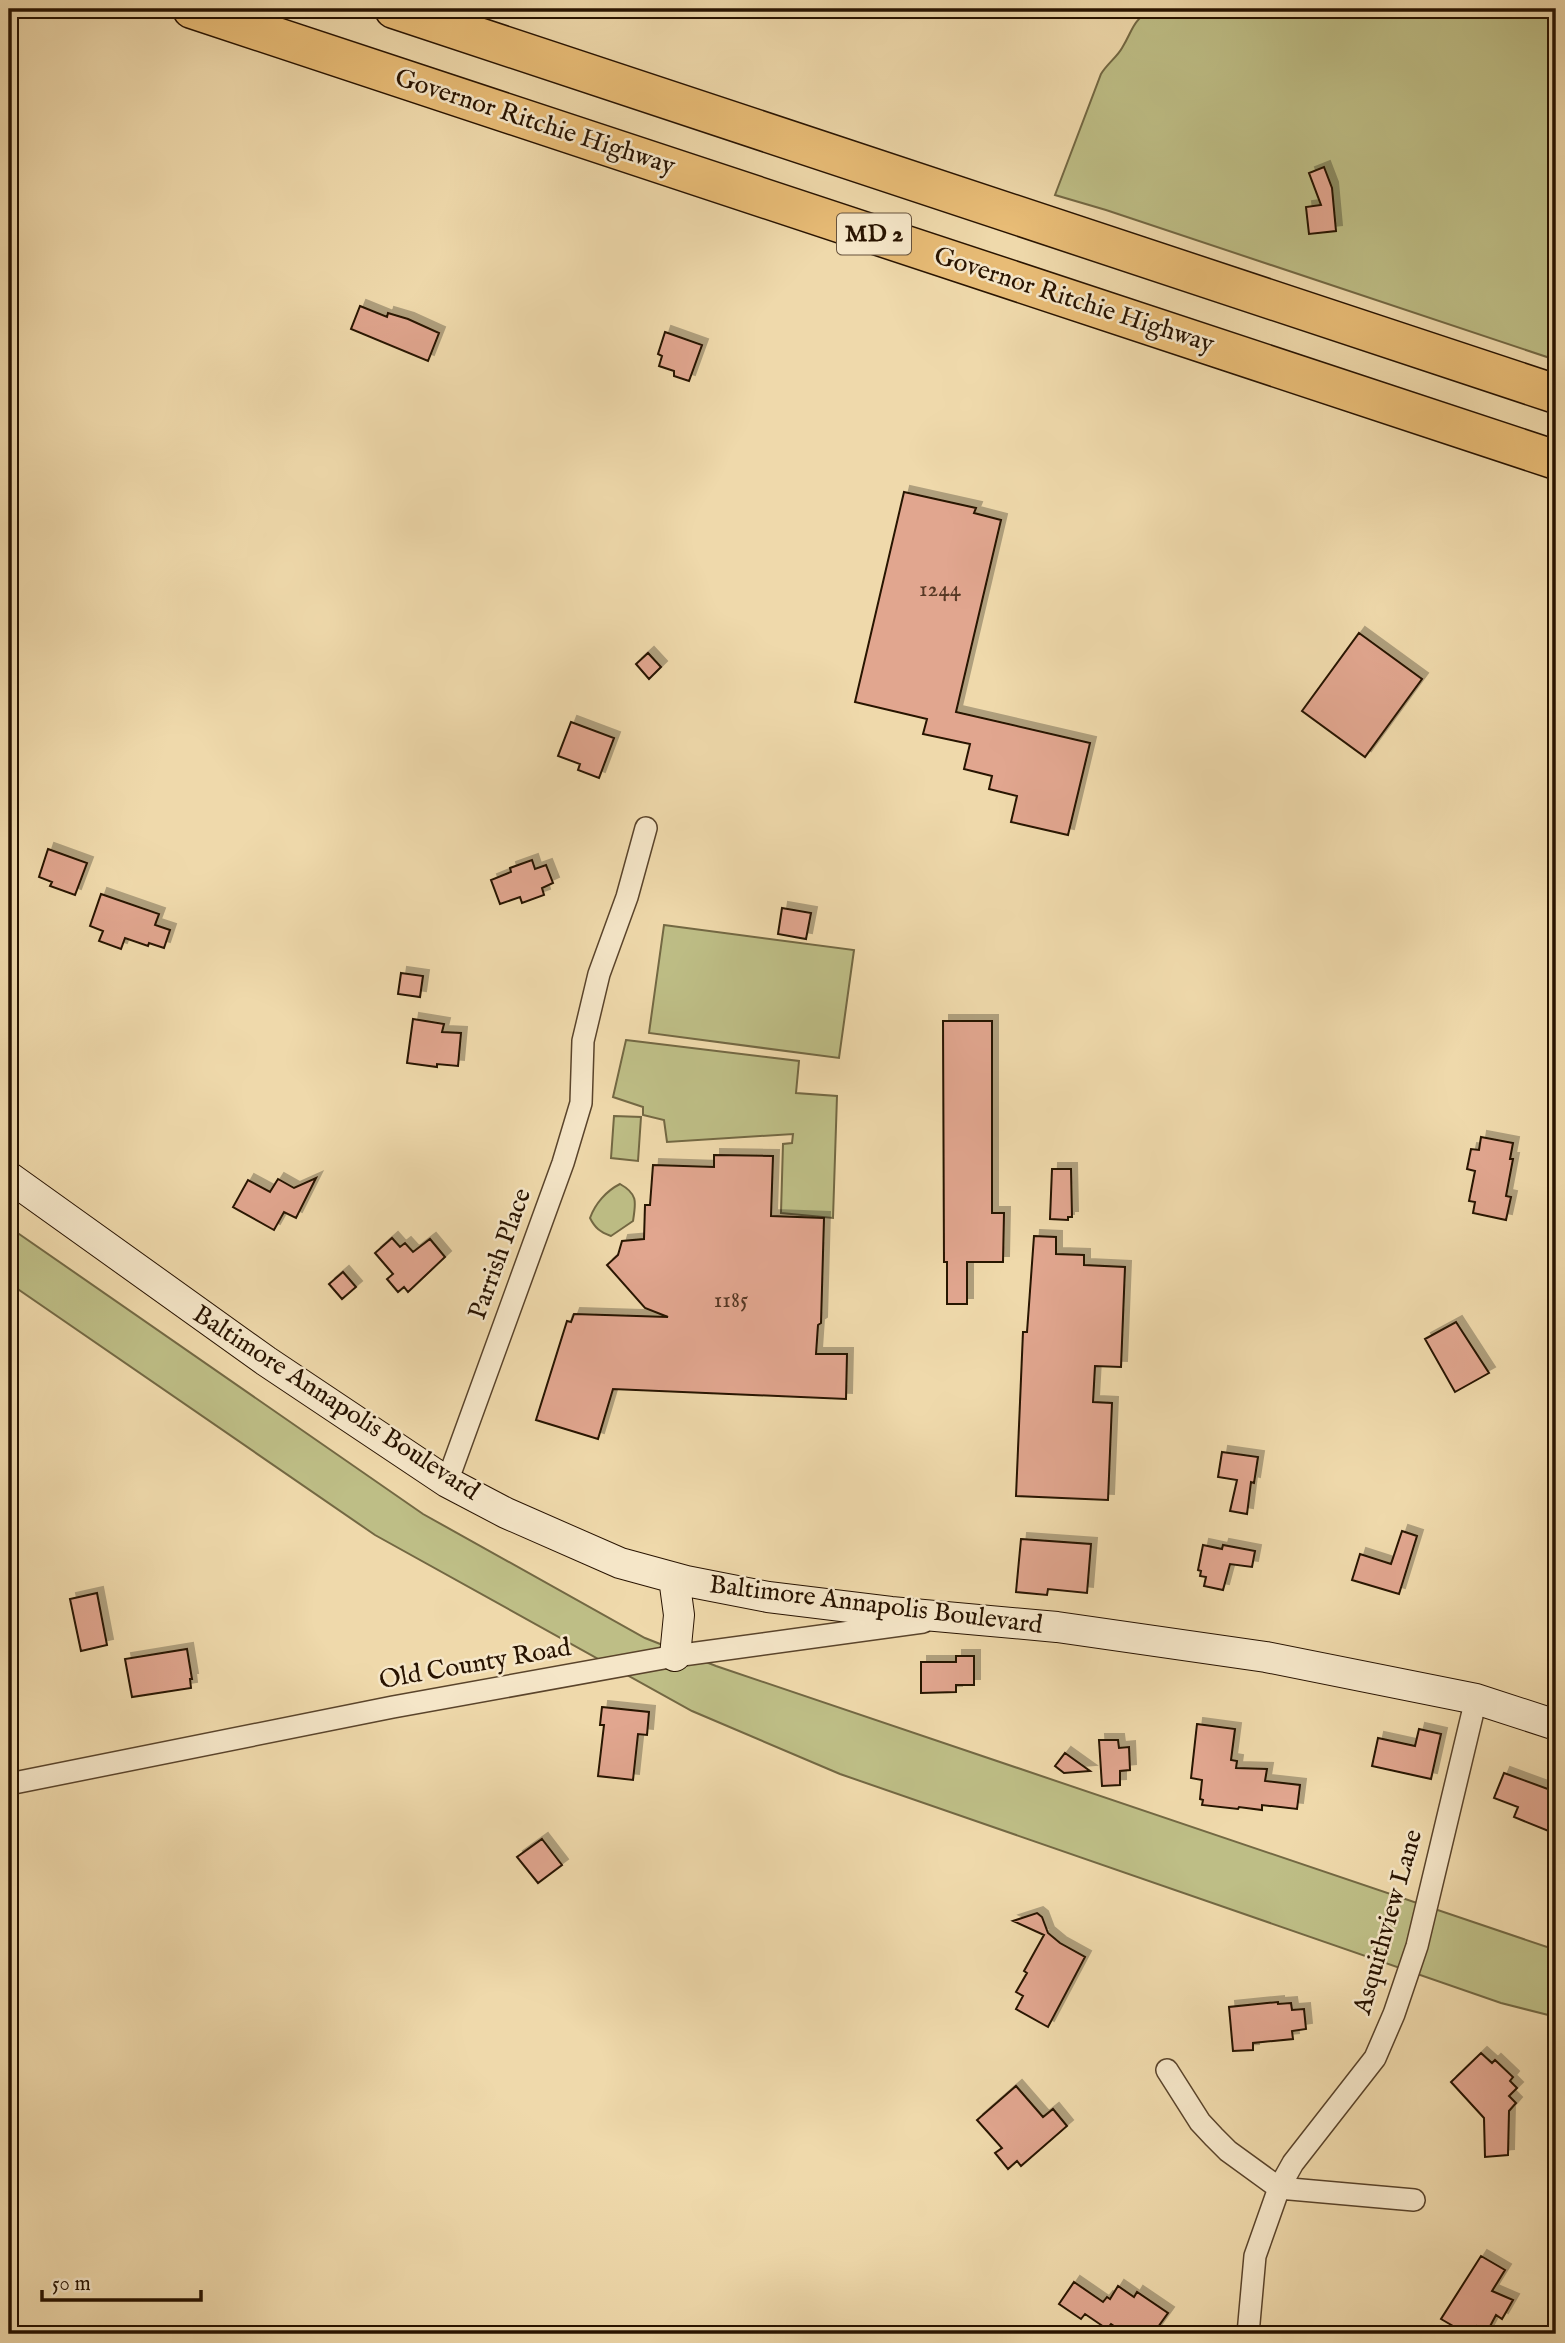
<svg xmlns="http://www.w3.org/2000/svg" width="1565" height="2343" viewBox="0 0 1565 2343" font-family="'IM FELL English',serif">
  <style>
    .green { fill: #bebe86; stroke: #736843; stroke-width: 2 }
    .building { fill: #e1a68f; stroke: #281300; stroke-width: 2; filter: url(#shadow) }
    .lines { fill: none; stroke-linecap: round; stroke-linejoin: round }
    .street-casing { stroke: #5a442b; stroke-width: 24 }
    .secondary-casing { stroke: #281300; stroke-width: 32 }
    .highway-casing { stroke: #281300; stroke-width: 41 }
    .street { stroke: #f5e6c8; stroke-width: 21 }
    .secondary { stroke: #f5e6c8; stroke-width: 30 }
    .highway { stroke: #e8bc76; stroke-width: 38 }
    .labels { text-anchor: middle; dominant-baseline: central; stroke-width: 5; stroke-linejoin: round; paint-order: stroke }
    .number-label { font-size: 23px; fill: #563824 }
    .shield { fill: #f5e6c8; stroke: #66523c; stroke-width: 2 }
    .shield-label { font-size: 24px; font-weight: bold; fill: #281300 }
    .street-label { font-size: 26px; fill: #281300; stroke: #f5e6c8 }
  </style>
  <defs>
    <filter id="shadow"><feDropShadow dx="6" dy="-6" stdDeviation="0" flood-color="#0004"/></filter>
  </defs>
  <rect width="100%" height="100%" fill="#efd9ab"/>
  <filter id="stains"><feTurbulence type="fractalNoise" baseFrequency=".00286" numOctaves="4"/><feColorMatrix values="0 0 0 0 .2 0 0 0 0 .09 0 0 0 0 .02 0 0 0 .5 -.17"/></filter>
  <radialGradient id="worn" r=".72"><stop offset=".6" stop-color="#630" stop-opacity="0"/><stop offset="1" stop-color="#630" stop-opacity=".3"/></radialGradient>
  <path class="green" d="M1151,9H1556V360L1106,210L1055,195L1101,74C1107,64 1117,57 1122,48C1134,28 1131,23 1151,9Z
    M664,925L854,950L839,1058L649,1033Z
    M626,1040L799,1061L796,1093L837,1096L833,1218L781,1213L783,1144L792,1143L793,1134L667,1142L664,1120L643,1115V1107L613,1097Z
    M614,1116L641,1117L638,1161L611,1158Z
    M620,1184C638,1194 636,1202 633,1221L611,1236C600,1232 595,1228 590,1218C595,1204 606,1191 620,1184Z
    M9,1227L423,1514L645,1638L716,1666L1556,1950V2017L1501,2003L840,1774L692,1711L375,1535L9,1283Z"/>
  <path class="building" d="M1324,167L1332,188L1336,231L1309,234L1306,207L1321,205L1309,173Z
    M360,306L387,317L388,313L408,319L439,333L428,361L351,329Z
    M665,332L702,345L689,381L674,376V371L659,366L662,356L658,354Z
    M904,492L976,508L974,513L1001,520L956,712L1090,743L1068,835L1011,822L1017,796L989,789L992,776L964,769L970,744L923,734L927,719L855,702Z
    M1359,633L1422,679L1365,757L1302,711Z
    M648,653L661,667L649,679L636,664Z
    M571,722L614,738L599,778L578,770L580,764L558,756Z
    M48,849L87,863L75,895L50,886L52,882L39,877Z
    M532,860L535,869L546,865L553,883L542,888L544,895L522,903L520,897L500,904L491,880L511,872L510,868Z
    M101,894L159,914L155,925L170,930L164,948L149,943L148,946L125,938L121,949L99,941L103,931L90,926Z
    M782,908L811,913L806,939L778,934Z
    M401,973L423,976L420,997L398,994Z
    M413,1019L444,1024L442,1032L461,1033L458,1066L437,1064V1067L407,1063Z
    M943,1021H992V1213H1004L1003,1262H967V1304H947V1262H944Z
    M1481,1137L1513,1143L1510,1159H1513L1506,1196L1511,1197L1506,1220L1473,1213L1475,1202L1469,1201L1475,1171L1467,1169L1471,1149L1479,1150Z
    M714,1155L773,1156L771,1216L824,1218L821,1323L818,1325L816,1354H847L846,1399L613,1389L598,1439L536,1420L567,1321L571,1322L574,1314L668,1317L645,1308L607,1265L618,1255L622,1241L644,1239L645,1205H650L653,1165L714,1167Z
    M1052,1169H1071L1072,1217H1068V1220L1050,1219Z
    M316,1178L296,1218L284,1212L274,1230L233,1207L248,1180L270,1192L278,1179L294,1188Z
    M1034,1236L1056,1237V1254L1084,1255V1265L1125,1267L1121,1367L1095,1366L1093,1402L1112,1403L1108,1500L1016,1496L1023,1332H1027Z
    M392,1238L400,1247L405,1243L413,1252L430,1239L445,1257L408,1292L404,1287L398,1292L387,1279L393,1274L375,1253Z
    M343,1272L356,1287L342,1299L329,1284Z
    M1456,1322L1489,1373L1455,1392L1425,1339Z
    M1222,1452L1258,1457L1254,1483L1251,1482L1247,1514L1230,1511L1237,1480L1218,1477Z
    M1402,1531L1417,1536L1399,1594L1352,1580L1360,1554L1391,1564Z
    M1021,1539L1091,1544L1087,1593L1048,1589L1047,1595L1016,1592Z
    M1203,1545L1222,1549L1223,1545L1255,1551L1252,1567L1230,1564L1223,1590L1204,1586L1206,1577L1200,1576L1201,1571L1198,1570Z
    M97,1593L107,1645L81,1651L70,1599Z
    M187,1649L192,1679H190L191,1688L132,1697L125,1659Z
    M956,1656H974V1685H956V1692L921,1693V1662H956Z
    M602,1707L649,1712L647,1735L638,1734L633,1780L598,1776L604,1725H600Z
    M1197,1724L1235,1729L1231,1760L1237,1761L1236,1768L1267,1769L1265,1781L1300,1785L1297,1809L1262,1805V1810L1239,1807L1238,1809L1202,1805L1203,1800L1200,1799L1202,1780L1191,1778Z
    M1419,1729L1441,1734L1431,1779L1372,1766L1378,1738L1415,1746Z
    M1099,1740H1118L1119,1748L1129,1747L1130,1770L1120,1771V1785L1102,1786Z
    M1065,1753L1090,1771L1064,1773L1055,1766Z
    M1504,1773L1556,1792V1834L1514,1817L1518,1807L1494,1798Z
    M542,1839L562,1865L538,1883L517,1857Z
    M1037,1913L1042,1917L1048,1933L1060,1943L1085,1957L1048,2027L1016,2009L1023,1996L1016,1992L1027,1973L1024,1971L1044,1935L1013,1921Z
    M1278,2002V2004L1291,2003L1292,2010L1304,2009L1306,2029L1292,2031L1293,2039L1253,2043V2050L1233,2051L1229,2007Z
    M1481,2053L1492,2063L1495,2060L1513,2077L1510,2081L1517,2088L1509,2096L1516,2103L1509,2111L1508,2155L1485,2157L1484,2118L1451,2082Z
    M1016,2086L1043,2117L1053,2109L1067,2126L1021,2166L1017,2161L1008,2169L995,2153L1002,2148L977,2120Z
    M1481,2256L1505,2270L1492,2291L1513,2300L1502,2319L1496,2315L1487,2332L1477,2326L1472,2334H1467L1441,2319Z
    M1074,2282L1103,2302L1107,2297L1110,2299L1118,2286L1134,2297L1137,2292L1168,2313L1153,2334H1126L1111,2324L1107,2329L1085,2314L1081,2319L1059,2304Z"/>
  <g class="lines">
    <g class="street-casing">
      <path id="street" d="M447,1482L563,1163L581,1103L583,1041L599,974L627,897L646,828
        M9,1784L393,1707L675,1656L923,1622
        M1167,2070L1200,2122L1214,2137L1228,2151L1279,2188L1414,2200
        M1248,2334L1255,2256L1279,2188L1293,2163L1375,2058L1394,2014L1417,1946L1476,1699"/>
    </g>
    <g class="secondary-casing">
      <path id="secondary" d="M9,1177L266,1361L447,1482L506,1513L620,1563L686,1581L768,1597L891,1612L1057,1627L1266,1657L1476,1699L1556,1725
        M674,1578L679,1615L675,1656"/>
    </g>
    <g class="highway-casing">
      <path id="highway" d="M192,9L1556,460
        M394,9L1556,394"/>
    </g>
    <use href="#street" class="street"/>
    <use href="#secondary" class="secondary"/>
    <use href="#highway" class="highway"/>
  </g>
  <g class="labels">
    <g class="number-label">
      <text x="940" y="589">1244</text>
      <text x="731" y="1300">1185</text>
    </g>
    <rect class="shield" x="837" y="213.5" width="74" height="41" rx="5"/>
    <g class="shield-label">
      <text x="874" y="234">MD 2</text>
    </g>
    <g class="street-label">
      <text transform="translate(535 122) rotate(18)">Governor Ritchie Highway</text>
      <text transform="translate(1074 300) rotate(18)">Governor Ritchie Highway</text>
      <text transform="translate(500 1254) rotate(-70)">Parrish Place</text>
      <text transform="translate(336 1403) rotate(33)">Baltimore Annapolis Boulevard</text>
      <text transform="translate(876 1605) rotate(7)">Baltimore Annapolis Boulevard</text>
      <text transform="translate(475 1664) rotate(-10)">Old County Road</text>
      <text transform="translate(1388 1922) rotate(-74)">Asquithview Lane</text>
    </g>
  </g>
  <rect width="1565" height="2343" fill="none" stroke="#efd9ab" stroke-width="35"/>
  <rect x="10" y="10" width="1544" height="2322" fill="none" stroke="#281300" stroke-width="3.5"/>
  <rect x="18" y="18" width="1530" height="2308" fill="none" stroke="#281300" stroke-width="2"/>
  <path d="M42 2290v10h159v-10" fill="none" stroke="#281300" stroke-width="3.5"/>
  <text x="52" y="2290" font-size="21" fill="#281300" stroke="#f5e6c8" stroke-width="5" paint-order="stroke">50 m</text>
  <rect width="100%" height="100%" filter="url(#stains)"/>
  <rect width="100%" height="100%" fill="url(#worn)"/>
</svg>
